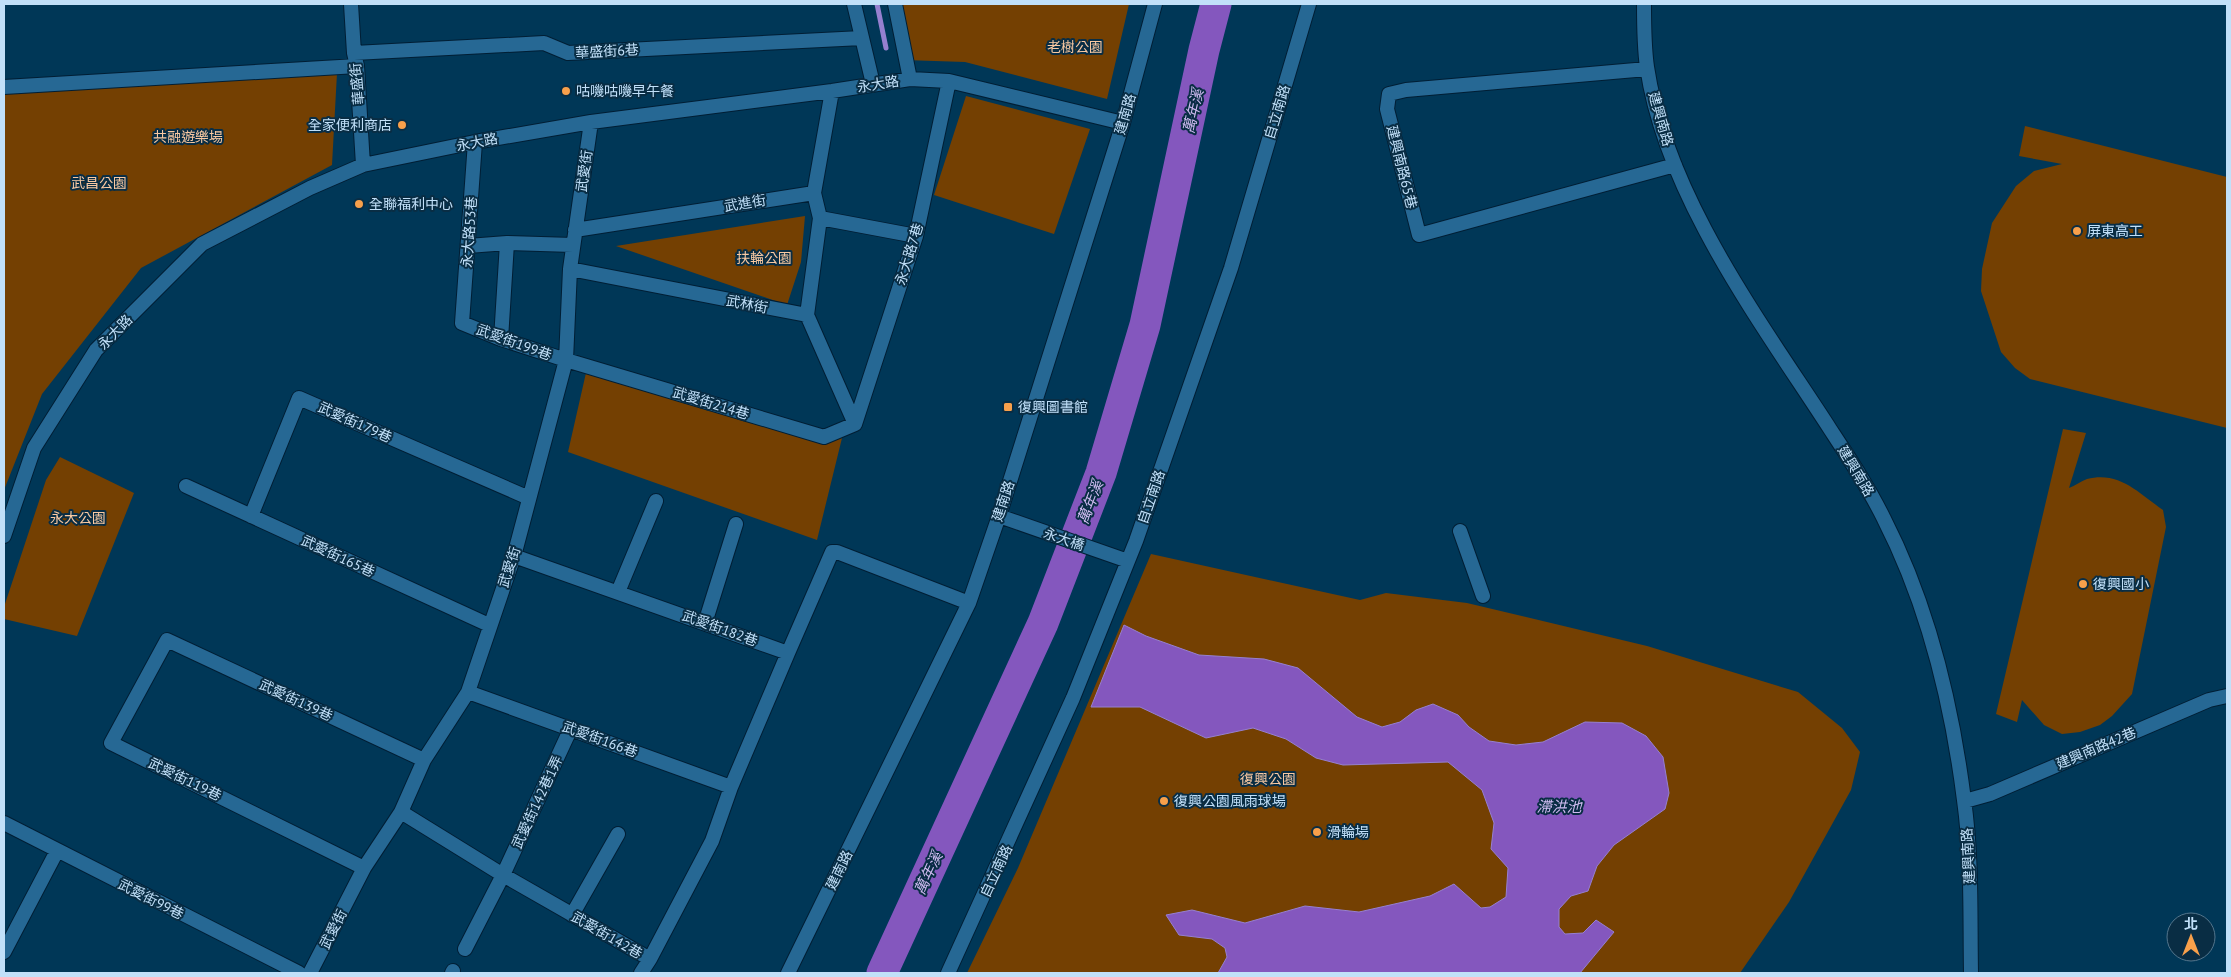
<svg xmlns="http://www.w3.org/2000/svg" width="2231" height="977" viewBox="0 0 2231 977" font-family="'PT Sans','Noto Sans TC',sans-serif">
  <style>
    .green { fill: #744002 }
    .water { fill: #8457be; stroke: #9680d0 }
    .lines { fill: none; stroke-linecap: round; stroke-linejoin: round }
    .stream { stroke: #9680d0; stroke-width: 5 }
    .river { stroke: #8457be; stroke-width: 31 }
    .minor-casing { stroke: #001e34; stroke-width: 16 }
    .minor { stroke: #266894; stroke-width: 14 }
    .poi-dot { fill: #f8a04b; stroke: #092d44; stroke-width: 2 }
    .labels { text-anchor: middle; dominant-baseline: central; stroke-width: 4; stroke-linejoin: round; paint-order: stroke }
    .park-label { font-size: 14px; fill: #f9c9a2; stroke: #092d44 }
    .street-label { font-size: 14px; fill: #c1e0f9; stroke: #092d44 }
    .poi-label { font-size: 14px; fill: #c1e0f9; stroke: #092d44; text-anchor: start }
    .water-label { font-size: 15px; font-style: italic; fill: #cfbbf0; stroke: #092d44 }
  </style>
  <rect width="100%" height="100%" fill="#003757"/>
  <path class="green" d="M896,4H1129L1107,99L965,62L904,60Z
    M337,73L332,165L141,268L42,394L4,490V94Z
    M966,96L1090,129L1054,234L934,195Z
    M2025,126L2227,177V428L2030,379L2015,368L2001,352L1981,291L1982,269L1992,223L2016,186L2034,171L2062,164L2019,156Z
    M805,216L801,262L787,305L616,246Z
    M588,364L842,438L817,540L568,452Z
    M2063,429L2086,433L2069,488C2075,486 2081,481 2087,479C2120,471 2138,493 2163,510L2166,527L2132,694L2112,716L2100,725L2080,732L2062,734L2044,725L2022,700L2017,722L1996,714Z
    M60,457L134,493L77,636L4,619V607L46,480Z
    M1151,554L1360,600L1386,593L1467,603L1647,646L1798,692L1842,728L1860,752L1851,790L1789,902L1740,973H967L1018,868Z"/>
  <path class="water" d="M1124,625L1146,636L1199,655L1264,659L1298,668L1357,717L1382,727L1400,722L1416,710L1433,704L1458,715L1469,727L1489,741L1516,745L1543,742L1585,722L1622,723L1646,736L1663,757L1669,793L1665,809L1614,845L1597,866L1588,891L1571,896L1559,909V927L1565,934L1583,933L1596,920L1614,932L1580,973H1218L1227,957L1225,948L1212,939L1179,935L1166,915L1192,910L1245,923L1305,906L1359,912L1430,896L1454,884L1481,908L1490,907L1506,897L1508,868L1491,849L1494,823L1482,790L1448,762L1343,765L1316,758L1286,739L1253,728L1206,738L1140,707H1091Z"/>
  <g class="lines">
    <path class="stream" d="M877,4L886,48"/>
    <path class="river" d="M882,973L1043,623L1101,473L1145,325L1204,50L1216,4"/>
    <g class="minor-casing">
      <path id="minor" d="M351,4L354,53L357,66L363,165
        M854,4L873,84
        M895,4L910,79
        M1644,4C1644,25 1644,46 1647,67C1666,196 1760,321 1830,429C1849,458 1869,488 1884,519C1928,605 1952,705 1964,800C1972,857 1970,916 1971,973
        M354,53L544,43L568,53L862,38
        M1647,69L1406,90L1389,94L1387,109L1419,235L1675,165
        M4,87L357,66
        M475,142L462,323L501,339L566,360L824,437L855,424
        M814,193L820,218
        M575,230L814,193L832,91
        M468,246L507,243L573,245
        M570,269L807,315L855,424
        M807,315L820,218L916,236
        M501,339L507,243
        M855,424L916,236L949,81
        M186,486L489,625
        M251,516L299,398L529,498
        M999,516L1128,561
        M1460,531L1483,596
        M4,536L34,448L96,350L202,244L310,188L363,165L475,142L591,122L832,91L910,79L949,81L1123,123
        M618,592L656,501
        M705,623L736,524
        M788,653L832,552H837L969,603
        M468,692L731,787
        M1965,801L1990,794L2209,700L2227,696
        M401,812L503,875L650,959L712,841L731,787L788,653L514,556
        M4,823L299,973
        M364,868L111,743L167,640L424,760
        M572,915L618,834
        M465,949L503,875L571,728
        M4,952L57,851
        M310,973L364,868L401,812L424,760L468,692L514,556L566,360L570,269L591,122
        M452,973L453,971
        M641,973L650,959
        M788,973L969,603L999,516L1123,123L1155,4
        M948,973L1073,698L1136,541L1231,268L1309,4"/>
    </g>
    <use href="#minor" class="minor"/>
  </g>
  <g class="poi-dot">
    <circle cx="566" cy="91" r="5"/>
    <circle cx="402" cy="125" r="5"/>
    <circle cx="359" cy="204" r="5"/>
    <circle cx="2077" cy="231" r="5"/>
    <rect x="1003" y="402" width="10" height="10" rx="2.5"/>
    <circle cx="2083" cy="584" r="5"/>
    <circle cx="1164" cy="801" r="5"/>
    <circle cx="1317" cy="832" r="5"/>
  </g>
  <g class="labels">
    <g class="park-label">
      <text x="1075" y="47">老樹公園</text>
      <text x="188" y="137">共融遊樂場</text>
      <text x="99" y="183">武昌公園</text>
      <text x="764" y="258">扶輪公園</text>
      <text x="78" y="518">永大公園</text>
      <text x="1268" y="779">復興公園</text>
    </g>
    <g class="street-label">
      <text transform="translate(607 51) rotate(-3)">華盛街6巷</text>
      <text transform="translate(357 84) rotate(-95)">華盛街</text>
      <text transform="translate(878 84) rotate(-9)">永大路</text>
      <text transform="translate(1277 112) rotate(-73)">自立南路</text>
      <text transform="translate(1125 114) rotate(-74)">建南路</text>
      <text transform="translate(1661 119) rotate(74)">建興南路</text>
      <text transform="translate(477 142) rotate(-11)">永大路</text>
      <text transform="translate(1402 167) rotate(76)">建興南路65巷</text>
      <text transform="translate(584 171) rotate(-82)">武愛街</text>
      <text transform="translate(745 203) rotate(-9)">武進街</text>
      <text transform="translate(469 232) rotate(-86)">永大路53巷</text>
      <text transform="translate(909 254) rotate(-73)">永大路7巷</text>
      <text transform="translate(747 304) rotate(11)">武林街</text>
      <text transform="translate(115 332) rotate(-46)">永大路</text>
      <text transform="translate(514 342) rotate(20)">武愛街199巷</text>
      <text transform="translate(711 403) rotate(17)">武愛街214巷</text>
      <text transform="translate(355 422) rotate(24)">武愛街179巷</text>
      <text transform="translate(1856 471) rotate(59)">建興南路</text>
      <text transform="translate(1151 497) rotate(-71)">自立南路</text>
      <text transform="translate(1003 501) rotate(-72)">建南路</text>
      <text transform="translate(1064 539) rotate(19)">永大橋</text>
      <text transform="translate(338 556) rotate(25)">武愛街165巷</text>
      <text transform="translate(509 567) rotate(-72)">武愛街</text>
      <text transform="translate(720 628) rotate(20)">武愛街182巷</text>
      <text transform="translate(296 700) rotate(25)">武愛街139巷</text>
      <text transform="translate(600 739) rotate(20)">武愛街166巷</text>
      <text transform="translate(2096 748) rotate(-23)">建興南路42巷</text>
      <text transform="translate(185 779) rotate(26)">武愛街119巷</text>
      <text transform="translate(537 802) rotate(-65)">武愛街142巷1弄</text>
      <text transform="translate(1968 856) rotate(-93)">建興南路</text>
      <text transform="translate(839 870) rotate(-64)">建南路</text>
      <text transform="translate(996 871) rotate(-65)">自立南路</text>
      <text transform="translate(151 899) rotate(27)">武愛街99巷</text>
      <text transform="translate(333 929) rotate(-63)">武愛街</text>
      <text transform="translate(607 935) rotate(30)">武愛街142巷</text>
    </g>
    <g class="poi-label">
      <text x="576" y="91">咕嘰咕嘰早午餐</text>
      <text x="392" y="125" text-anchor="end">全家便利商店</text>
      <text x="369" y="204">全聯福利中心</text>
      <text x="2087" y="231">屏東高工</text>
      <text x="1018" y="407">復興圖書館</text>
      <text x="2093" y="584">復興國小</text>
      <text x="1174" y="801">復興公園風雨球場</text>
      <text x="1327" y="832">滑輪場</text>
    </g>
    <g class="water-label">
      <text transform="translate(1193 111) rotate(-77)">萬年溪</text>
      <text transform="translate(1090 502) rotate(-69)">萬年溪</text>
      <text x="1559" y="806">滯洪池</text>
      <text transform="translate(928 873) rotate(-65)">萬年溪</text>
    </g>
  </g>
  <rect width="2231" height="977" fill="none" stroke="#c1e0f9" stroke-width="10"/>
  <g transform="translate(2191 937)"><circle r="24" fill="#092d44" stroke="#53758c"/>
  <path d="M0-4L9 19L0 12L-9 19Z" fill="#f8a04b"/>
  <text y="-8" font-size="14" font-weight="bold" text-anchor="middle" fill="#c1e0f9">北</text>
  </g>
</svg>
